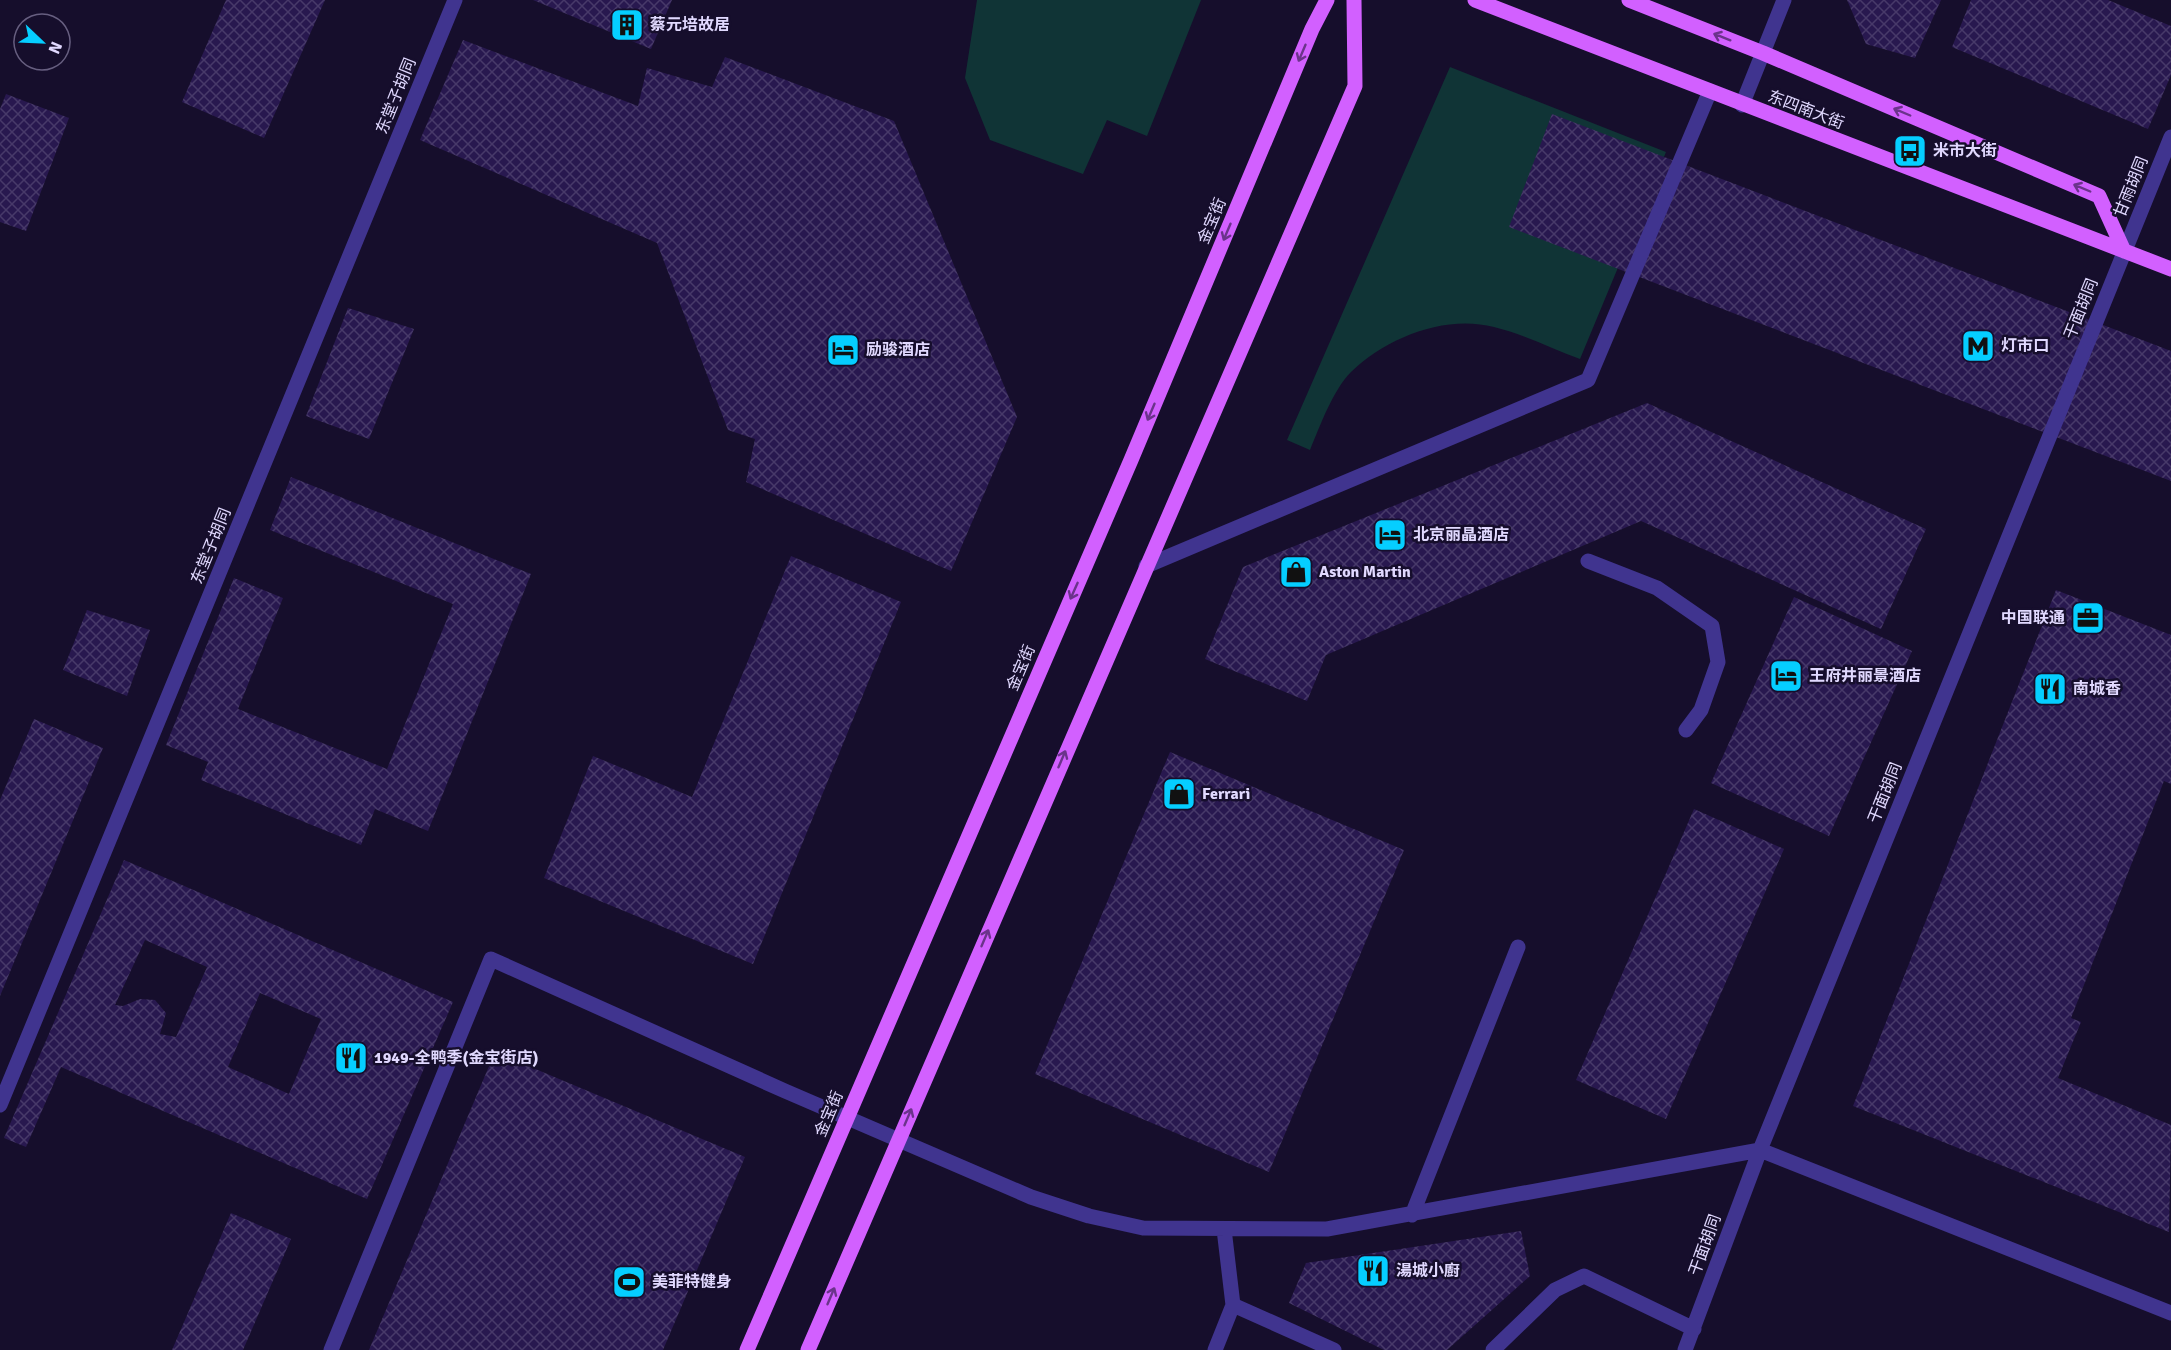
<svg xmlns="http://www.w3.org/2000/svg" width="2171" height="1350" viewBox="0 0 2171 1350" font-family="Signika,'Noto Sans SC',sans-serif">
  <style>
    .green { fill: #103436 }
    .building { fill: url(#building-cross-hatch); fill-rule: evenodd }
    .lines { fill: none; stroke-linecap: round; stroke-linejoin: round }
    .minor { stroke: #40348f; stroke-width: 15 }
    .major { stroke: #d260ff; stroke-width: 15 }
    .oneway { stroke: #6b338b }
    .labels { text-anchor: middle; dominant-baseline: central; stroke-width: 5; stroke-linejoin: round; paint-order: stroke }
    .poi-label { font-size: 16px; font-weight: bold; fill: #e1d9ff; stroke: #160e2c; text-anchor: start }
    .street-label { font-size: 16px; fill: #e1d9ff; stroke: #160e2c }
  </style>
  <defs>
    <pattern id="building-cross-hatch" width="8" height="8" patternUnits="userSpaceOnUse" patternTransform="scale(1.5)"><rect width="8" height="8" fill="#28184f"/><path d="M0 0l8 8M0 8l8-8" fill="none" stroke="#473969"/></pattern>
  </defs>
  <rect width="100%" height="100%" fill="#160e2c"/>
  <path class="green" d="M977,0H1201L1147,136L1107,120L1083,174L990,140L965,78Z
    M1450,67L1666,152L1580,359C1552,349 1523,334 1494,327C1445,314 1386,338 1351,372C1333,390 1320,426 1310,450L1287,440Z"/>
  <path class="building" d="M226,0H325L264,138L182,102Z
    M533,0H672L651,49Z
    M1847,0H1941L1915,58L1866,44Z
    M1971,0H2108L2171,26V75L2148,129L1952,47Z
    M463,40L638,106L647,68L712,87L725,57L894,121L1017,417L951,571L746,482L755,439L728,430L657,243L420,140Z
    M6,94L69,118L26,231L0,222V109Z
    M1552,114L2171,351V481L1509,227Z
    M348,308L414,329L369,439L306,416Z
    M1647,403L1926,529L1881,629L1641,521L1326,655L1307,701L1205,659L1243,567Z
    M291,477L531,574L428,831L375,809L361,845L201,780L208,762L166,745L234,578L283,598L238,709L387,769L453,604L270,530Z
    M791,556L901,602L753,964L544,878L593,756L692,797Z
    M2056,590L2171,635V784L2164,781L2071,1018L2081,1022L2058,1078L2171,1125L2169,1232L1853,1106Z
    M1794,597L1912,651L1829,836L1711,783Z
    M87,610L150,630L127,696L63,670Z
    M34,719L103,748L0,996V800Z
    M1170,752L1404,850L1269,1172L1035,1074Z
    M1694,809L1784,849L1666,1119L1576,1080Z
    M124,860L453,1002L367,1199L61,1067L26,1147L4,1138ZM145,940L207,967L176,1037L160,1034L166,1013L155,1000L140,999L123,1006L115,1005ZM260,993L321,1019L289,1094L228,1067Z
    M495,1052L745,1157L663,1350H369Z
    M231,1213L291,1239L243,1350H172Z
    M1521,1231L1530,1276L1447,1350H1384L1289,1303L1306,1263Z"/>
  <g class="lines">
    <path class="minor" d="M1742,105L1784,0
      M1588,561L1657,588L1712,626L1718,662L1701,710L1686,730
      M1146,566L1588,380L1710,91
      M0,1105L455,0
      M1412,1215L1518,947
      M1233,1305L1334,1350
      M331,1350L491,959L785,1091L1031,1197L1089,1216L1143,1228L1327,1229L1760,1150L2171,1313
      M1215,1350L1233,1305L1224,1229
      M1493,1350L1555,1290L1584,1276L1694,1329
      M1685,1350L1760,1150L2171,137"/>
    <path class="major" d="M1475,0L2171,269
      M1629,0L1763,53L2099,196L2124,251
      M747,1350L1131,460L1312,29L1327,0
      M808,1350L1355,86L1354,0"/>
  </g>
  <defs><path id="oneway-shaft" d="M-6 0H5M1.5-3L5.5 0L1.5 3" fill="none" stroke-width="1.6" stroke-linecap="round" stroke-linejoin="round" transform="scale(1.5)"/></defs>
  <g class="oneway">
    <use href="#oneway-shaft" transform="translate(1722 37) rotate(-158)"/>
    <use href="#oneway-shaft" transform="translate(1302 53) rotate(113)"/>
    <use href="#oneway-shaft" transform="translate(1902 112) rotate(-157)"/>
    <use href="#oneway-shaft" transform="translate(2082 188) rotate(-157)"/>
    <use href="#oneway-shaft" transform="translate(1227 232) rotate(113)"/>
    <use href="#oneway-shaft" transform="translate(1151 412) rotate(113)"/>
    <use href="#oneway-shaft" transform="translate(1074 591) rotate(114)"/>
    <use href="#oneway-shaft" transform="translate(1062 759) rotate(-67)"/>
    <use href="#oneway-shaft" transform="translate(985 938) rotate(-67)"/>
    <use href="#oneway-shaft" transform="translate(908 1117) rotate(-67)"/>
    <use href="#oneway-shaft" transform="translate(831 1296) rotate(-67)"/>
  </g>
  <defs>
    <g id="building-square" transform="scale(1.725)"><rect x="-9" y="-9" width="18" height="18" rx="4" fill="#05ceff" stroke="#160e2c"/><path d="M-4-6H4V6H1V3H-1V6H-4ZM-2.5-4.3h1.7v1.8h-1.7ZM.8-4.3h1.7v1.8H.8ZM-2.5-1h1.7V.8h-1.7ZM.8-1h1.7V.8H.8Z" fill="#111"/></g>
    <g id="bus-square" transform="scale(1.725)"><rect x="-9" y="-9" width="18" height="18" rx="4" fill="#05ceff" stroke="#160e2c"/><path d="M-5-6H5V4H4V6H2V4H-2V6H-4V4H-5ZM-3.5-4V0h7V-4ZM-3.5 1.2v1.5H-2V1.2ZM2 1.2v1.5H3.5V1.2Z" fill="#111"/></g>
    <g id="metro-square" transform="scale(1.725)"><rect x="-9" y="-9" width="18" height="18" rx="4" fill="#05ceff" stroke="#160e2c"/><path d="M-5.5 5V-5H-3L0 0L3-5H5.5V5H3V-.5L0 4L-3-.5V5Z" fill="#111"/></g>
    <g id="hotel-square" transform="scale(1.725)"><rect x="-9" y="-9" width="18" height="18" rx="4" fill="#05ceff" stroke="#160e2c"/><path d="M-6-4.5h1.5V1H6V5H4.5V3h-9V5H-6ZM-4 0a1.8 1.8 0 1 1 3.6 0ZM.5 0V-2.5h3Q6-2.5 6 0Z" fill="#111"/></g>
    <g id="shop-square" transform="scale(1.725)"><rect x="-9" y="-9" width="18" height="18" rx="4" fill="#05ceff" stroke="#160e2c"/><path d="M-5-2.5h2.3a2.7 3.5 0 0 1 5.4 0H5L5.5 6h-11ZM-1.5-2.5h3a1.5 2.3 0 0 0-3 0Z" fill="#111"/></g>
    <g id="office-square" transform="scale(1.725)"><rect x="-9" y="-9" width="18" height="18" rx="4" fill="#05ceff" stroke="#160e2c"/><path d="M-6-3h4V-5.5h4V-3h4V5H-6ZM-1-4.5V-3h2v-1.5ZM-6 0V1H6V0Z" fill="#111"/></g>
    <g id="restaurant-square" transform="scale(1.725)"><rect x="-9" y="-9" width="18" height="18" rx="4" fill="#05ceff" stroke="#160e2c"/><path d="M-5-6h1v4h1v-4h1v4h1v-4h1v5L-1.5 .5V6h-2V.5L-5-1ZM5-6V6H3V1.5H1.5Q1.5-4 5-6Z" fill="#111"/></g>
    <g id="stadium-square" transform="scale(1.725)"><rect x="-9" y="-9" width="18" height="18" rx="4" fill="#05ceff" stroke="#160e2c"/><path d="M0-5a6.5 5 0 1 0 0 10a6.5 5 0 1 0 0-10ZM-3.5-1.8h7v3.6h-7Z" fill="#111"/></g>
  </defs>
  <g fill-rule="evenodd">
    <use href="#building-square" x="627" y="25"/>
    <use href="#bus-square" x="1910" y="151"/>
    <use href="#metro-square" x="1978" y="346"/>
    <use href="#hotel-square" x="843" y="350"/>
    <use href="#hotel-square" x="1390" y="535"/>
    <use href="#shop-square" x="1296" y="572"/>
    <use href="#office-square" x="2088" y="618"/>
    <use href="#hotel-square" x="1786" y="676"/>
    <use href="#restaurant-square" x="2050" y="689"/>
    <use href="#shop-square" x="1179" y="794"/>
    <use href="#restaurant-square" x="351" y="1058"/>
    <use href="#restaurant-square" x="1373" y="1271"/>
    <use href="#stadium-square" x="629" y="1282"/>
  </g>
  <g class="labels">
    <g class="poi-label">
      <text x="650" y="25">蔡元培故居</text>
      <text x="1933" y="151">米市大街</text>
      <text x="2001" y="346">灯市口</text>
      <text x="866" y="350">励骏酒店</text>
      <text x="1413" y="535">北京丽晶酒店</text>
      <text x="1319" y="572">Aston Martin</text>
      <text x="2065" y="618" text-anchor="end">中国联通</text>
      <text x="1809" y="676">王府井丽景酒店</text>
      <text x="2073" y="689">南城香</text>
      <text x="1202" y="794">Ferrari</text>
      <text x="374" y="1058">1949-全鸭季(金宝街店)</text>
      <text x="1396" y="1271">湯城小廚</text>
      <text x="652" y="1282">美菲特健身</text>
    </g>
    <g class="street-label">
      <text transform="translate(396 96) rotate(-68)">东堂子胡同</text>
      <text transform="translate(1806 110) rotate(21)">东四南大街</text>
      <text transform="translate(2131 187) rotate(-68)">甘雨胡同</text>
      <text transform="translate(1212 221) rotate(-67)">金宝街</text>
      <text transform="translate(2081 309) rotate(-68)">干面胡同</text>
      <text transform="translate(211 546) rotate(-68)">东堂子胡同</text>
      <text transform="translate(1021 668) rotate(-67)">金宝街</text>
      <text transform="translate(1885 793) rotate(-68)">干面胡同</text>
      <text transform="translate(829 1114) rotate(-67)">金宝街</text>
      <text transform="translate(1705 1245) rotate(-70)">干面胡同</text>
    </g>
  </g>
  <g transform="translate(42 42) rotate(113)"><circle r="28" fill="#160e2c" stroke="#675f80" stroke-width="1.5"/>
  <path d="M0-4.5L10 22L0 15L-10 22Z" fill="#05ceff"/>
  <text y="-9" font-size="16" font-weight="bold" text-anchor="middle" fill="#e1d9ff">N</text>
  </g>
</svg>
